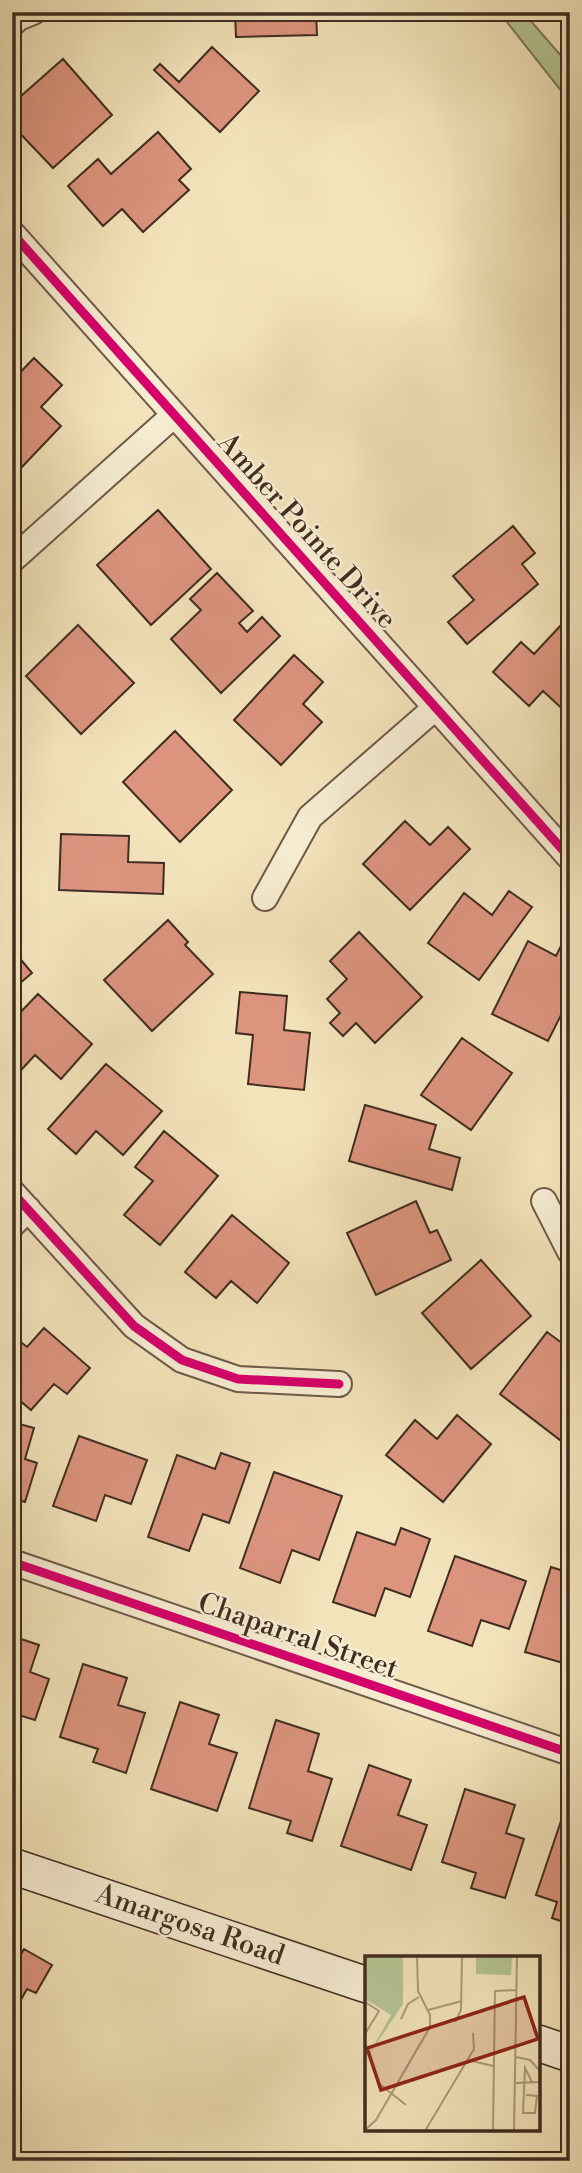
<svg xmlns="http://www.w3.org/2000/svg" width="582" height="2173" viewBox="0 0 582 2173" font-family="'Libre Bodoni',serif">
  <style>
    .green { fill: #b5c594; stroke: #7a795a; stroke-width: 2 }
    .building { fill: #dc947f; stroke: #402d20; stroke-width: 2 }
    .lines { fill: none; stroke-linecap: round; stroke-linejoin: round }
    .minor-casing { stroke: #6d5a47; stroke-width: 28 }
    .secondary-casing { stroke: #402d20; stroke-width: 38 }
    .minor { stroke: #f7edd3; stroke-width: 24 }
    .secondary { stroke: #f7edd3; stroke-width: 35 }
    .cycleway-casing { stroke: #f7edd3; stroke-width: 13 }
    .cycleway { stroke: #d6006c; stroke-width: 9 }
    .labels { text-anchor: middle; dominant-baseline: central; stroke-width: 5; stroke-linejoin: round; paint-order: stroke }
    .street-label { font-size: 28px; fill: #402d20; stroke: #f7edd3 }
    .inset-road { fill: none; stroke: #ab9a7d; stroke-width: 2 }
    .view { fill: #8f2418; fill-opacity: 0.15; stroke: #8f2418; stroke-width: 3.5 }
    .inset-edge { fill: none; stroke: #402d20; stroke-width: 3.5 }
  </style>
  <rect width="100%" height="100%" fill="#f3e3bb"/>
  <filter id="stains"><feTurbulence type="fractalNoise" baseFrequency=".00286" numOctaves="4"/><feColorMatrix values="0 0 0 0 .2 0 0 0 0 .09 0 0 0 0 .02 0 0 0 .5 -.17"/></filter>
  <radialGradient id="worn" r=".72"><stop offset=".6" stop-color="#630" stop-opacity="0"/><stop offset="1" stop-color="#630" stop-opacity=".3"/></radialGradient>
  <path class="green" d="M499,12H523L570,66V102Z"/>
  <path class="building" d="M235,12H316L317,35L236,37Z
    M212,47L259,91L220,132L154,70L160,64L179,82Z
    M63,59L112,115L53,168L12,125V104Z
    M158,132L191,169L179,180L189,190L143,232L122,209L103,226L68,186L98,159L111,174Z
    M34,358L62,385L41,407L61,426L20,469L12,462V381Z
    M158,510L211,569L151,625L97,565Z
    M513,526L535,553L522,564L538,584L467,644L448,622L474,600L453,576Z
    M217,573L253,611L239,623L247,632L262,617L280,636L221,693L171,639L201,610L190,599Z
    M563,623L570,629L569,715L543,691L529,706L493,672L521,642L534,654Z
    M78,625L134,683L81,734L26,676Z
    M294,655L323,682L303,704L322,722L281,765L234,720Z
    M12,714L18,715L12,746Z
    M175,731L232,790L180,842L123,782Z
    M405,821L430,845L448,827L470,849L410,910L363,864Z
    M61,834L129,836L128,862L164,863L163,894L59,890Z
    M509,891L532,907L479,980L428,943L464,893L492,915Z
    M168,920L188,942L185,945L213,974L152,1031L104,980Z
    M570,928V997L548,1041L492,1014L528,941L556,956Z
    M359,932L422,997L375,1043L356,1023L343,1036L330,1023L340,1013L327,999L347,979L330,961Z
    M12,949L32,973L12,990Z
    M240,992L287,996L284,1030L310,1033L304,1090L248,1084L253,1035L236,1033Z
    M38,994L92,1044L61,1079L35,1055L12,1080V1021Z
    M462,1038L512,1073L471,1130L421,1095Z
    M106,1064L162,1111L123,1155L96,1131L76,1154L48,1129Z
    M365,1105L436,1125L429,1149L460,1158L452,1190L349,1161Z
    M164,1131L218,1176L160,1245L124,1215L153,1181L135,1167Z
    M416,1201L430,1233L437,1230L451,1260L376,1295L347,1233Z
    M232,1215L289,1263L257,1303L231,1281L216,1298L185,1272Z
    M481,1260L531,1316L471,1369L422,1313Z
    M44,1328L90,1368L67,1394L54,1384L31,1410L12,1394V1335L27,1347Z
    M547,1332L570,1349V1427L560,1440L500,1394Z
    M457,1415L491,1444L443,1502L386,1455L415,1420L437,1439Z
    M12,1422L34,1428L25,1459L37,1463L25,1502L12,1498Z
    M79,1436L147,1460L131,1504L105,1495L96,1521L53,1506Z
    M221,1453L250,1463L229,1523L203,1514L189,1551L148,1537L177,1455L215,1469Z
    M274,1472L342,1496L319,1560L292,1550L280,1583L240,1568Z
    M401,1528L430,1539L410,1597L385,1588L375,1616L333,1602L357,1532L395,1545Z
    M455,1556L526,1581L509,1629L481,1620L472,1646L428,1631Z
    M551,1567L570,1573V1665L525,1652Z
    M12,1636L39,1645L30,1672L49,1679L35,1720L12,1713Z
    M83,1664L127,1678L118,1705L145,1713L126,1773L93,1762L98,1749L60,1737Z
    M180,1702L219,1715L209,1744L237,1753L217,1811L151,1789Z
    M276,1720L319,1734L308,1771L332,1779L312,1841L287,1833L291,1821L249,1808Z
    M369,1765L411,1780L398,1815L427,1825L411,1870L341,1846Z
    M465,1789L515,1805L506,1833L524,1839L505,1898L471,1888L476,1873L442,1862Z
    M562,1818L570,1821V1924L552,1918L557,1902L536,1895Z
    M24,1949L52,1965L36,1993L27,1989L12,2016V1970Z"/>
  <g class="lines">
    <g class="minor-casing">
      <path id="minor" d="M12,24L18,18L33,12
        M12,233L570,858
        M12,560L174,415
        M265,898L310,817L435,708
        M12,1192L134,1326L182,1360L238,1379L339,1384
        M544,1201L570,1252
        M12,1225L28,1209
        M12,1562L570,1753"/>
    </g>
    <g class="secondary-casing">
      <path id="secondary" d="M12,1866L367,1985
        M538,2043L570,2054"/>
    </g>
    <use href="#minor" class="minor"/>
    <use href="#secondary" class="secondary"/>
    <g class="cycleway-casing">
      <path id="cycleway" d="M12,233L570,858
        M12,1192L134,1326L182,1360L238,1379L339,1384
        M12,1562L570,1753"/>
    </g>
    <use href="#cycleway" class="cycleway"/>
  </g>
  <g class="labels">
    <g class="street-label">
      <text transform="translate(307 531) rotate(48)">Amber Pointe Drive</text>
      <text transform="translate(298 1636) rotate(19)">Chaparral Street</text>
      <text transform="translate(190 1925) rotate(19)">Amargosa Road</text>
    </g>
  </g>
  <g transform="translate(365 1956)">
    <rect width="175" height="175" fill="#f3e3bb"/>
    <path d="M0,0H38V48L0,105L26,59L0,43ZM111,0H147L146,19L111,18Z" fill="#b5c594"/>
    <path class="inset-road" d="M0,46L14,55L0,78M63,54L97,45M36,63L43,48L54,41M90,66L96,54L97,0M151,101L165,104L175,115M103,104L128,110M12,126L41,149M150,127L175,126M161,139L172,140L170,157H158L160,112L167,126M0,174L11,164L65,71V59L53,35L52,0M60,175L109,93L108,77M128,175L130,35L151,34M149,175L152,0"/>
    <path class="view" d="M159,41L173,83L16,134L2,92Z"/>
    <rect width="175" height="175" class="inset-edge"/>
  </g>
  <rect width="582" height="2173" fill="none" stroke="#f3e3bb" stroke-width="42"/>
  <rect x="14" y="14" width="554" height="2145" fill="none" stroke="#402d20" stroke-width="3.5"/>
  <rect x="21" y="21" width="540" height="2131" fill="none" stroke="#402d20" stroke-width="2"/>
  <rect width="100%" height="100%" filter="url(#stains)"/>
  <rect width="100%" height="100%" fill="url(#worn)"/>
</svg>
